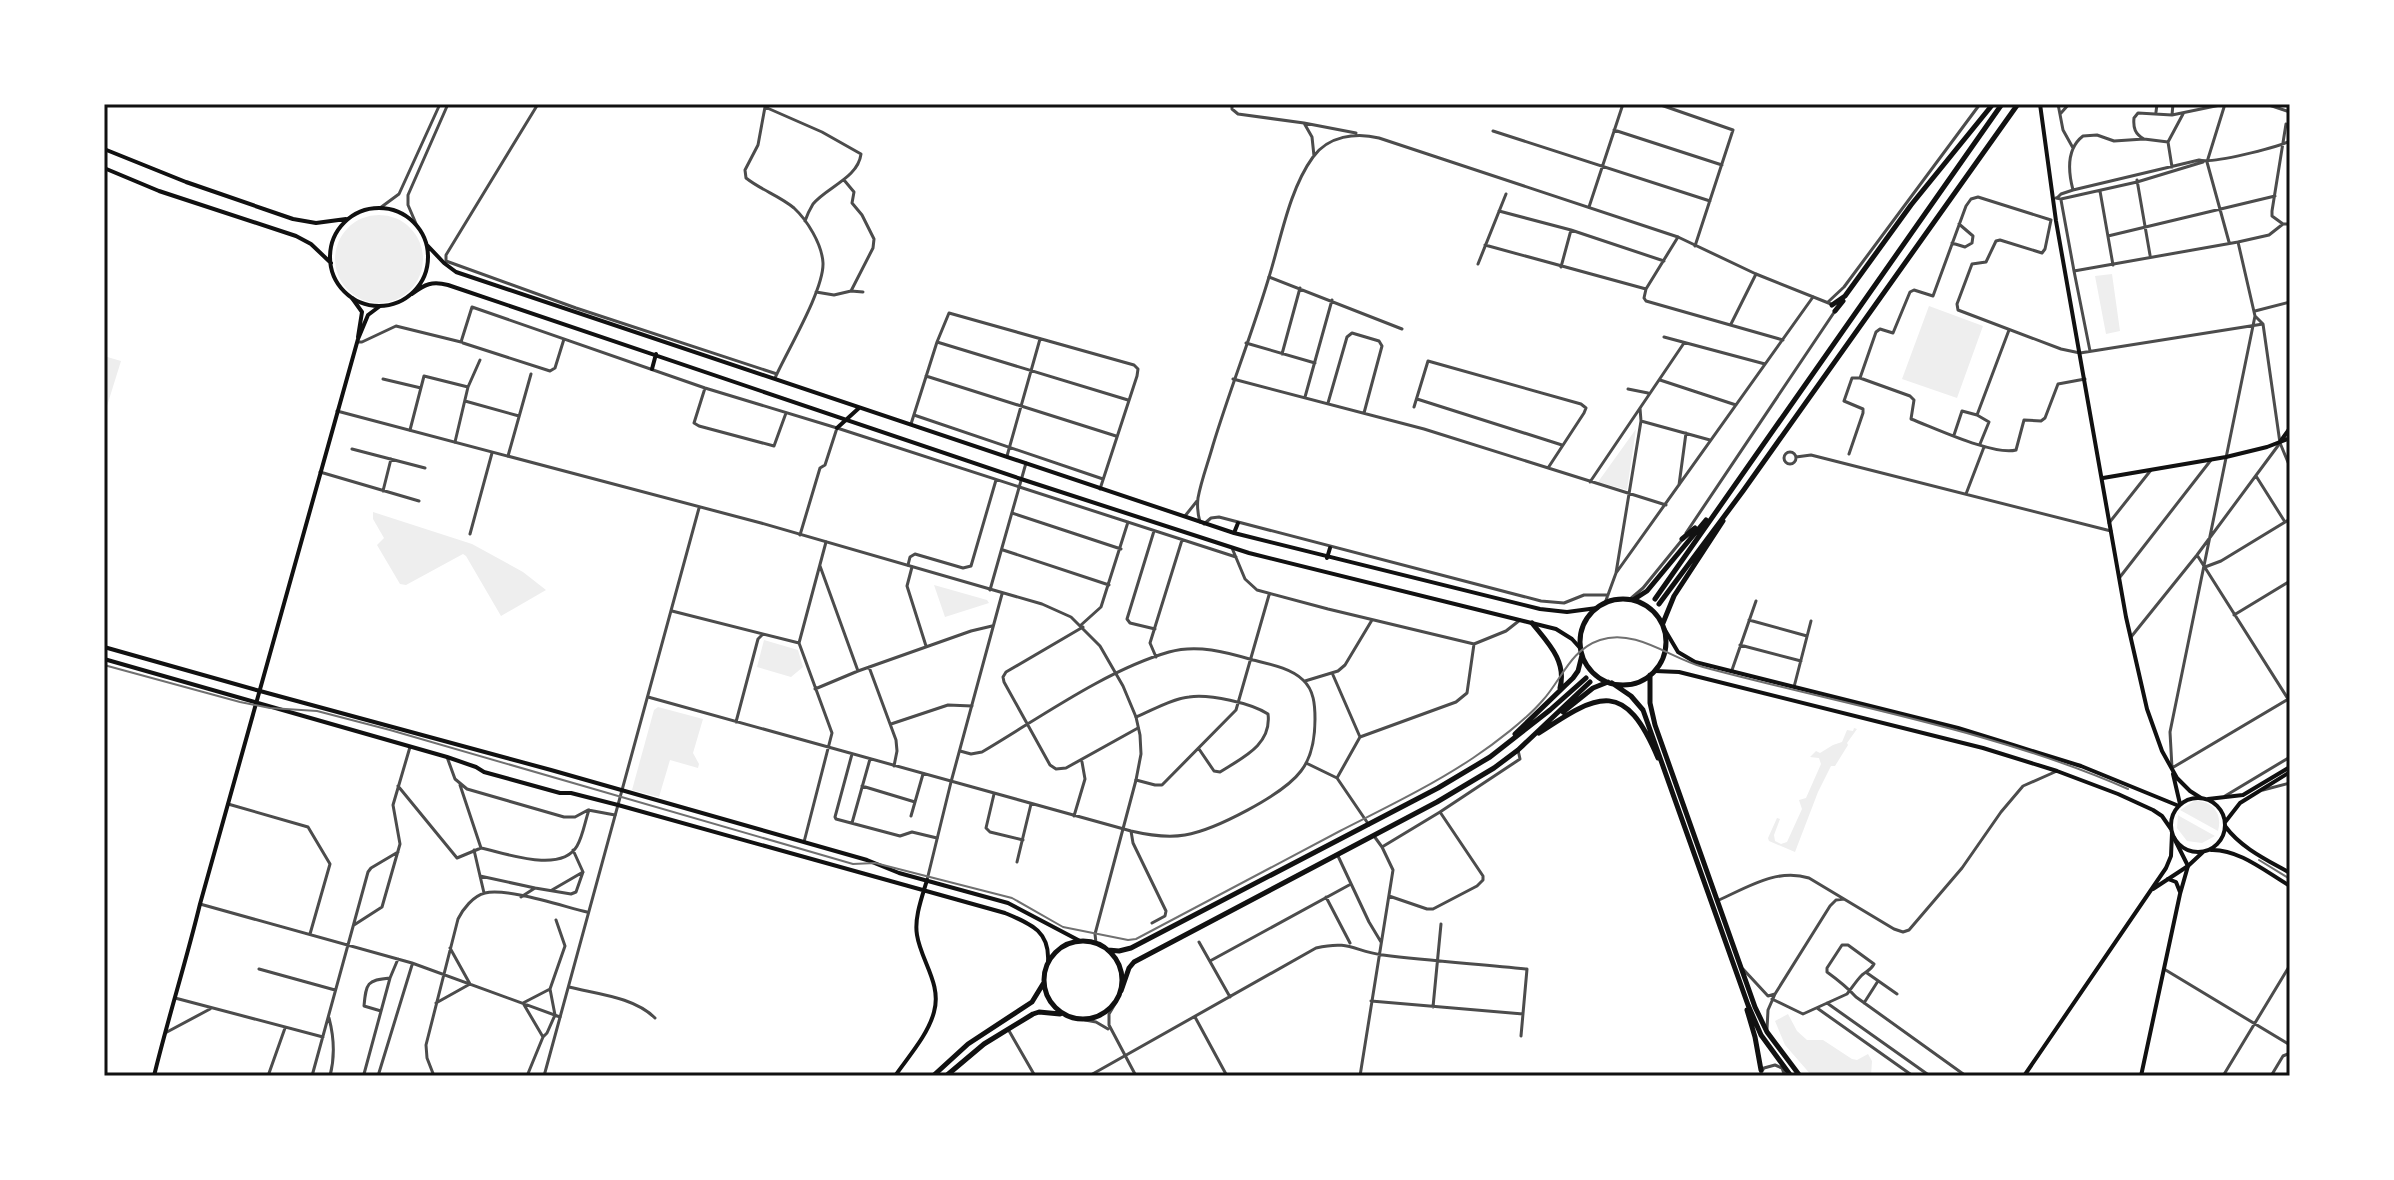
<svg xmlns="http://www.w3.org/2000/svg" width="2394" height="1180" viewBox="0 0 2394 1180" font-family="Rubik,sans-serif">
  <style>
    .green { fill: #eee }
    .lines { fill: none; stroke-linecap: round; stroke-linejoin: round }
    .minor { stroke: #4c4c4c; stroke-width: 3 }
    .tertiary { stroke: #4c4c4c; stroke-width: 3 }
    .secondary { stroke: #111; stroke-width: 4 }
    .primary { stroke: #111; stroke-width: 4 }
    .trunk { stroke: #111; stroke-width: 5 }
    .tram { stroke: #707070; stroke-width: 2 }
    .neatline { fill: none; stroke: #111; stroke-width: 3 }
  </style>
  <rect width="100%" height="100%" fill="#fff"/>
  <path class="green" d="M335 259a44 44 0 1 1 88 0a44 44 0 1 1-88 0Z
    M2112,274L2120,331L2106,334L2095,276Z
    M1929,306L1983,326L1957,398L1902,379Z
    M104,356L121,361L107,406L104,405Z
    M1636,429L1627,490L1598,482Z
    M373,512L472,544L523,572L546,590L501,616L466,556L463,554L406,585L400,584L377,545L384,538L373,519Z
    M934,585L987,600L989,603L945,617Z
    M764,640L798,650L803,667L791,677L757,667Z
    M658,707L703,719L693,753L699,764L698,768L670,760L659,797L632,790L654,710Z
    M1854,728L1857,729L1847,743L1848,745L1835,766H1831L1818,792L1795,852L1769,841L1768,838L1777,818L1780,819L1774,835L1775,841L1781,844L1787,842L1802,809L1799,800L1806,798L1821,764L1819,758L1810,757L1816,751L1820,753L1833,745L1842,742L1847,730L1853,731Z
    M2194,801C2212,800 2223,813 2218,831L2180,810Z
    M2178,815L2181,817L2215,836L2202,843L2187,841L2177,828Z
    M1788,1014L1797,1031L1807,1040H1823L1852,1059L1857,1060L1868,1054L1872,1061L1871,1076H1812L1785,1045L1775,1021Z"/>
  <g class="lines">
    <path class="minor" d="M538,104L446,255V261L576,308L777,374
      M1658,104L1733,130L1695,246
      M2058,104L2063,130L2073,148
      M2225,104L2207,162L2229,242
      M2156,112L2157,104
      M2061,113L2069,104
      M2172,115L2173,104
      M1614,130L1722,165
      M1493,131L1710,201
      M2144,139C2135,134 2133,128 2134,118L2138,113L2172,115L2225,104
      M2168,142L2183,114
      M844,180L854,192L852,203L862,215L874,239L873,248L851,291
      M2137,180L2150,255
      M2073,190C2068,171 2066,149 2083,136L2097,135L2114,141L2144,139L2168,142L2172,167
      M2100,191L2113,265
      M2056,198L2061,199L2137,182L2203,162
      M2057,198L2061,194L2073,190L2199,160C2212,164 2275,148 2290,141
      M2061,200L2074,271
      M1589,207L1623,104
      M1499,211L1571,230L1664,261
      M2051,220L2045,249L2042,253L2000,240L1996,241L1986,262L1972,264L1957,304L1958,310L2061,349L2080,353L2263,324
      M2283,224L2272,216V211L2286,124
      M2108,236L2275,196
      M1678,237L1646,289L1644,298L1646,301L1783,340
      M2238,242L2255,316L2170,732L2172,768L2290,698
      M1952,243L1965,247L1972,243L1973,236L1959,224
      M1485,245L1646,289
      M1478,264L1506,194
      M1561,267L1571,230
      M1269,277L1402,329
      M816,292L834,295L851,291L863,292
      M1828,302L1844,287L1980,104
      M2255,311L2290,302
      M1731,324L1756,274
      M1664,337L1765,364
      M358,342H362L396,326L461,342L472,307L705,388L837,428L1236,557
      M937,342L1128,400
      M463,343L550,371L555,368L564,339
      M1246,343L1315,363
      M2090,351L2074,271L2238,242L2269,235L2283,224H2290
      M1282,354L1300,288
      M926,376L1116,436
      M775,378C787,351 824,290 823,263C822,244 807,220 794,208C780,196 761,190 746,178L745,170L758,145L765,107L822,132L861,154C858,178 827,187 813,204C810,209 807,215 805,221
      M1860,378L1876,332L1880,329L1893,333L1910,292L1914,290L1933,296L1966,206L1971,199L1978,197L2051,220
      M383,379L421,388
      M1233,379L1424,429L1666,505
      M1660,380L1736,405
      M468,387L480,360
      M705,388L694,423L699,426L774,446L786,413
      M1628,389L1648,393
      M1305,397L1332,300
      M1417,399L1562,445
      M465,401L519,416
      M1328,403L1347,337L1352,333L1379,341L1382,346L1364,413
      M1414,407L1428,361L1581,404L1586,408L1584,413L1548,468
      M914,415L1103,479
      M1977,415L2009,330
      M1641,421L1710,440
      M911,424L937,342L949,313L1134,365L1138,369L1137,376L1100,489
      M410,430L424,376L468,387L455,442
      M1954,435L1962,411L1977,415L1989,422L1980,444
      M352,449L425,468
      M1784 458a6 6 0 1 1 12 0a6 6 0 1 1-12 0Z
      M1849,454L1863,413V409L1844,401L1852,378H1860L1910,396L1914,400L1911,419C1935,428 1994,456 2016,450L2024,420L2041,421L2045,418L2058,384L2085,379
      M508,456L531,374
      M1007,456L1040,339
      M1796,457L1811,455L2111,531
      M320,472L419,501
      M2256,476L2285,522
      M1590,482L1684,343
      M1679,485L1686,433
      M383,491L391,459
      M1966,494L1984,447
      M1012,513L1121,549
      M2109,523L2151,470
      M1204,524L1211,518L1219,517L1541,601L1564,603L1584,595H1608
      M1154,531L1127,619L1130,623L1155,629
      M1686,533L1835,311
      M470,534L492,453
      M800,535L820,468L825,465L837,428
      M1232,548L1245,579L1257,590L1328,609L1474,644L1506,631L1520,620
      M1003,550L1109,585
      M2197,555L2290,702
      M908,565L910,557L915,554L963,568L971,566L996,480
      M820,566L858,671
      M912,567L907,586L926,646
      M2205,567L2221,561L2290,519
      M1616,573L1813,297
      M2120,577L2211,460
      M990,590L1026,463
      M1629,600L1643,588L1682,540
      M1605,603L1616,573L1641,421L1640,408
      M672,611L799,643
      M2234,615L2290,581
      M1749,620L1807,636
      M1081,625L1101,607L1128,522
      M1083,627L1006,672L1003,677L1004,682L1050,765L1056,769L1066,768L1138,728
      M2131,637L2197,555L2280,443L2263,324L2255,316
      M1740,645L1801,661
      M1156,657L1150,643L1182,540
      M869,667L896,740L897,751L894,766
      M1732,670L1756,601
      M1333,675L1360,737
      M1305,681L1338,671L1345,665L1372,620
      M1794,687L1811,621
      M815,689L858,671L971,631L992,626
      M648,697L1131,831C1148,835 1167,838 1185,835C1215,830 1283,795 1301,771C1312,757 1315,737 1315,719C1315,705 1314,690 1303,680C1291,668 1269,664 1253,660C1226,652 1197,644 1169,652C1106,670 1038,719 982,752L971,754L960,751
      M1136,717C1153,710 1171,699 1189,697C1210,694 1251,703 1268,714C1272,745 1242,758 1220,772L1214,771L1199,749
      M736,722L758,639L762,635
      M891,724L948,705L972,706
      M852,754L835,817L836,819L900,836L912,832L937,838
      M447,757L455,779L467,789L564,817H575L588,810L615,815
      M1306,763L1337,778L1369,825
      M1337,778L1360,737L1456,702L1467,693L1474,644
      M1136,780L1155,785H1162L1236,710L1269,595
      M460,785L481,848C505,853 561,874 577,846C583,836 585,821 589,810
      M398,786L457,858L481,848
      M862,786L915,802
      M2263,790L2290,783
      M994,794L986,828L990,832L1023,840
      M2225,796L2290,757
      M228,804L308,827L330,864L310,934
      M911,816L923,774
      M1074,816L1085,779L1082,762
      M852,823L870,759
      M1131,831L1133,843L1166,911L1165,916L1152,923
      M804,842L832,733L799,643L826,542
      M1382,847L1440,812L1520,759L1518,750
      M474,850L484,893
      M1338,856L1369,922L1381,942
      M1017,862L1031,804
      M480,876L535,888
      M552,890L583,872
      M1389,896L1427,909H1433L1477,886L1483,880V876L1440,812
      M521,897L535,888L571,894L576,892L583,872L573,850
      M1326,897L1350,943
      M1719,900C1748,887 1777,868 1809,878L1894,929L1903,932L1909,930L1962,868L2001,812L2023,786L2057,771
      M200,904L412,963L560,1017
      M354,925L382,907L400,844L393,805L410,747
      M1199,942L1230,997
      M1210,961L1351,884
      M259,969L335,990
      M1743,969L1768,996L1775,994
      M2164,969L2290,1045
      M1867,973L1897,994
      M569,987C597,994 634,997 655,1018
      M175,998L323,1037
      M1772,999L1803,1014L1847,994C1852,988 1856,981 1862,975C1867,971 1871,970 1874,964L1848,945H1842L1827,968V972C1838,980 1847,987 1856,997L1966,1076
      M1371,1001L1523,1014
      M436,1003L470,984L450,948
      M1827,1003L1930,1076
      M1864,1003L1878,981
      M1433,1007L1441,924
      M1817,1008L1913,1076
      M381,1011L364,1006C366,983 367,980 390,978
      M1195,1017L1227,1076
      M329,1018C334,1037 335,1057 330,1076
      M1008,1029L1035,1076
      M1767,1029L1768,1010L1775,994L1830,906L1836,900L1844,899
      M167,1032L210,1009
      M543,1037L547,1033L555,1015L550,989L565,946L556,920
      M364,1074L390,978L398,959
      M268,1076L285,1028
      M312,1076L368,872L371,868L398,852
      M378,1076L412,965
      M434,1076L427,1058L426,1045L458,919C463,909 473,896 485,893C505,887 565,907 587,912
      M527,1076L543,1037L523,1003L550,989
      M1089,1076L1316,948C1351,940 1353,951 1383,955C1431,961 1479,964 1527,969L1521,1036
      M1360,1076L1393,870L1382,847L1374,836
      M2223,1076L2290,965
      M2271,1076L2283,1056L2290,1053"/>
    <path class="tertiary" d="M1232,104V109L1238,114L1304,123L1356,133
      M2266,104L2290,112
      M1304,123L1312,137L1314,156
      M380,208L399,194L440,104
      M417,226L408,205V195L448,104
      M337,411L761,523L1042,604L1071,617L1100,646L1123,686L1136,717L1140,735L1141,754L1136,780L1095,934L1096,943
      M2280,443L2290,467
      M1185,516L1197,501
      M1200,522C1198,515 1197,506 1198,498C1201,481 1208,463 1213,445C1230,389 1252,334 1269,277C1281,239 1289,190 1313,157C1328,136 1356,132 1379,138L1678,237L1756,274L1831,304
      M927,880L951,782L1002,594
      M1115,1004L1109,1014V1025L1136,1076
      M1085,1020L1096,1022L1108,1029
      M544,1076L699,508
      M1759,1076L1764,1068L1775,1065L1782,1068L1785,1076"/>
    <path class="secondary" d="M2040,104L2056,221L2126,617L2147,709L2162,751L2177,778L2190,791L2201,798
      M352,298L362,312L358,337
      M2280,442L2290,428
      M2103,478L2226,457L2267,447L2290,438
      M104,647L260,691L551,770L867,860L899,873L1008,903L1080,941
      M104,659L447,757L476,767L484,772L560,793H571L618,805L1005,913C1031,924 1050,931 1048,962
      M2173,774L2180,804
      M2168,879L2176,882L2180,892
      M154,1076C168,1018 186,962 200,904L358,339L368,315L380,306
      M895,1076C908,1057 928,1035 934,1012C942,984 921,961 917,935C914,918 922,897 927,880
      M2141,1076L2180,894L2188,866L2174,838"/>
    <path class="primary" d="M104,149L186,182L293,219L316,223L346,219
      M104,168L159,191L296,236L311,244L331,263
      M330 257a49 49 0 1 1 98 0a49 49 0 1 1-98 0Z
      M427,245L444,263L456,272L1234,533L1540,609L1567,612L1597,608
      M412,294C425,284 432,281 448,285L1021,479L1249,553L1556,629L1572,639L1581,649
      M652,369L656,354
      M837,428L859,408
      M1234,533L1238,523
      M1327,558L1330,548
      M1665,630L1678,652L1695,662L1958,728L2013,745L2081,766L2179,806
      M1655,671L1679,672L1983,748L2057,771L2118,794L2153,810L2162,816L2171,829
      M2171 825a27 27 0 1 1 54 0a27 27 0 1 1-54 0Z
      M2208,799L2243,795L2290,767
      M2226,821L2240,803L2290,772
      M2225,826C2241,848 2267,860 2290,873
      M2211,850C2239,849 2266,872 2290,886
      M2153,889L2188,866L2203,852
      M2024,1076L2166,868L2171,856L2172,833"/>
    <path class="trunk" d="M1832,305L1845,296L1911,205L1993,104
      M1835,311L1843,301
      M1682,539L1695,528
      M1655,599L2002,104
      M1580 642a43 43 0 1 1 86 0a43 43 0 1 1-86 0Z
      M1633,600L1647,591L1706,520
      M1659,604L1743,491L2018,104
      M1532,623C1548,643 1567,661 1560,688
      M1663,623L1674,596L1723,521
      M1650,675V703L1655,725L1755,1007L1767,1032L1800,1076
      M1612,683L1631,696L1643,710L1748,1005L1761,1035L1791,1076
      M1563,712L1593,688L1608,682
      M1539,733C1600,692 1625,680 1658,758
      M1515,734L1573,678L1578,671L1582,655
      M1044 980a39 39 0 1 1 78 0a39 39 0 1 1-78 0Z
      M1108,950L1119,951L1131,948L1438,788L1490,757L1550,710L1586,678
      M1121,991L1129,968L1134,962L1437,802L1494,768L1518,750L1590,682
      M1747,1010L1755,1037L1761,1070
      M933,1076L968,1044L1032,1002L1043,984
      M946,1076L984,1044L1033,1014L1039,1012L1060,1014"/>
    <path class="tram" d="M104,665L240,702L270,708L317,711L390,730L853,864L875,863L1012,898L1063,927L1128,940L1136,939C1204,903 1272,867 1340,831C1385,808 1431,786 1473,758C1494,744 1527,719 1543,700C1562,679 1570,650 1600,640C1635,628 1670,658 1703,667C1844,705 1994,730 2128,789
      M2259,860L2290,879"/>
  </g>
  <rect width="2394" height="1180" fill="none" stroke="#ffffff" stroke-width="212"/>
  <rect x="106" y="106" width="2182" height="968" class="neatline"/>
</svg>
